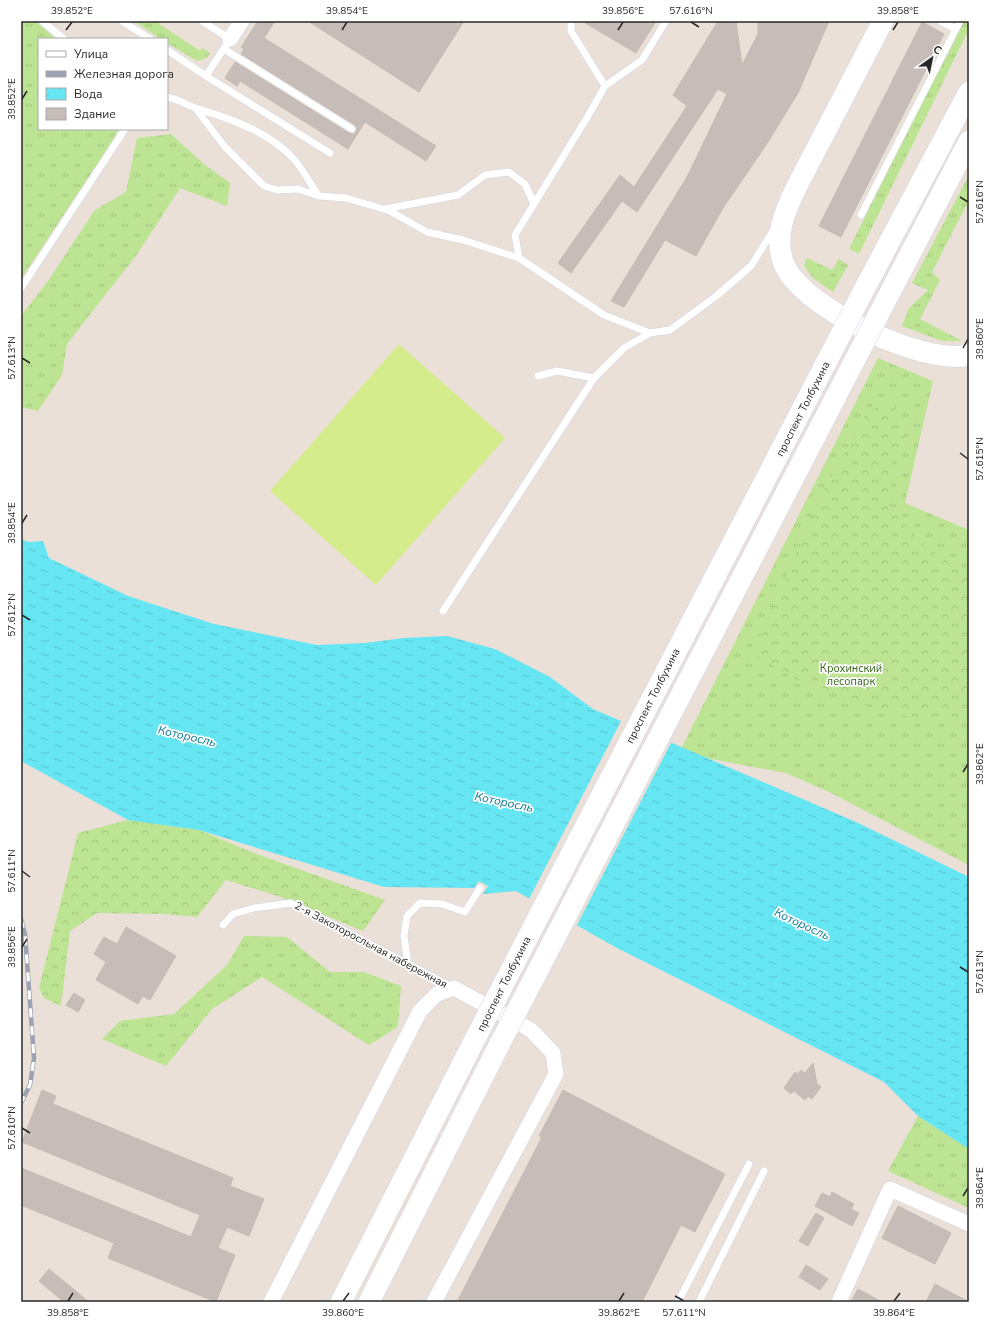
<svg xmlns="http://www.w3.org/2000/svg" width="990" height="1323" viewBox="0 0 990 1323" font-family="'Nunito Sans',sans-serif">
  <style>
    .grass { fill: url(#grass-tufts) }
    .forest { fill: url(#forest-crowns) }
    .pitch { fill: #d5ec8d }
    .water { fill: url(#water-ripples) }
    .pier { fill: #ebe0d8 }
    .building { fill: #c6bdb8; stroke: #c6bbb2 }
    .lines { fill: none; stroke-linecap: round; stroke-linejoin: round }
    .lane-casing { stroke: #ced5e2; stroke-width: 8 }
    .street-casing { stroke: #ced5e2; stroke-width: 16 }
    .secondary-casing { stroke: #ced5e2; stroke-width: 22 }
    .lane { stroke: #fff; stroke-width: 7 }
    .street { stroke: #fff; stroke-width: 15 }
    .secondary { stroke: #fff; stroke-width: 21 }
    .rail-casing { stroke: #9ba3b3; stroke-width: 4.5 }
    .rail { stroke: #fff; stroke-width: 3; stroke-dasharray: 9; stroke-linecap: butt }
    .secondary-bridge-casing { stroke: #ced5e2; stroke-width: 22; stroke-linecap: butt }
    .secondary-bridge { stroke: #fff; stroke-width: 21 }
    .ticks { fill: none; stroke: #282828; stroke-width: 1.5 }
    .labels { text-anchor: middle; dominant-baseline: central; stroke-width: 3.5; stroke-linejoin: round; paint-order: stroke }
    .street-label { font-size: 11px; fill: #282828; stroke: #fff }
    .park-label { font-size: 11px; fill: #356617; stroke: #fff }
    .water-label { font-size: 12px; font-style: italic; fill: #097c94; stroke: #fff }
    .neatline { fill: none; stroke: #282828; stroke-width: 1.5 }
    .ticks-label { font-size: 10px; text-anchor: middle; fill: #282828 }
  </style>
  <defs>
    <pattern id="grass-tufts" width="24" height="20" patternUnits="userSpaceOnUse"><rect width="24" height="20" fill="#bce492"/><path d="M3 7l-1-3M5 7V3M7 7l1-3M15 17l-1-3M17 17v-4M19 17l1-3" fill="none" stroke="#a2c47e"/></pattern>
    <pattern id="forest-crowns" width="20" height="18" patternUnits="userSpaceOnUse"><rect width="20" height="18" fill="#bce492"/><path d="M2 6a3 3 0 1 1 6 0M12 15a3 3 0 1 1 6 0" fill="none" stroke="#a2c47e"/></pattern>
    <pattern id="water-ripples" width="26" height="14" patternUnits="userSpaceOnUse"><rect width="26" height="14" fill="#66e5f2"/><path d="M2 4q2-2 4 0t4 0M15 11q2-2 4 0t4 0" fill="none" stroke="#58c4d0"/></pattern>
  </defs>
  <rect width="100%" height="100%" fill="#ebe0d8"/>
  <path class="grass" d="M21,21H35L56,39H39V129H119L107,149L21,279Z
    M134,21H155L200,51L202,48L210,53L207,58L197,61L167,43V39H161Z
    M963,21H969L968,31L859,254L849,249Z
    M171,134L205,165L230,183L227,206L180,188L138,253L67,344L62,375L38,411L21,407V316L48,281L95,210L126,192L137,138Z
    M969,175V200L932,272L940,280L920,319L962,341H942L902,326L909,308L928,290L912,283Z
    M807,258L832,270L839,259L848,265L833,292L813,278L804,266Z
    M878,358L933,381L905,503L969,530V865L831,793L786,773L679,753Z
    M244,936L287,937L330,972H364L401,986L398,1027L369,1045L262,977L212,1009L166,1066L102,1039L120,1021L174,1014L227,965Z
    M918,1116L969,1149V1208L888,1171Z"/>
  <path class="forest" d="M893,400L904,438L886,505L928,548L969,577V723L909,717L797,680L755,654L761,633L826,486L867,412Z
    M128,820L199,830L254,853L385,900L363,931L278,896L226,880L197,917L163,914L97,913L70,931L61,1006L44,998L39,988L78,833Z"/>
  <path class="pitch" d="M399,344L505,438L376,585L270,491Z"/>
  <path class="water" d="M21,539L28,542L43,541L49,558L128,596L214,624L317,645L365,643L404,638L447,636L495,649L550,677L593,709L856,822L969,877V1149L918,1116L884,1082L617,948L516,891L483,894L488,886L479,881L474,888L384,887L199,830L128,820L21,761Z"/>
  <path class="pier" d="M622,719L672,741L576,927L528,901Z"/>
  <path class="building" d="M258,21H275L264,38L436,146L426,161L365,122L348,149L240,81L237,86L225,78L235,62L349,133L354,134L356,131L355,125L241,54L244,49L241,47Z
    M308,21H464L419,92Z
    M582,21H656L636,53Z
    M718,21H736L742,65L758,34V21H829L798,93L766,145L723,208L696,256L665,240L624,307L611,301L687,177L727,94L718,89L637,212L622,201L571,273L558,263L620,175L634,187L687,106L673,95Z
    M922,22L944,34L841,237L819,226Z
    M126,927L176,956L150,1000L143,996L138,1004L96,980L106,962L94,954L104,937L117,944Z
    M74,993L85,1000L78,1012L66,1005Z
    M813,1063L817,1084L821,1087L812,1099L808,1096L805,1100L794,1091L791,1094L784,1088L795,1072L798,1074L801,1070L805,1073Z
    M42,1090L56,1096L53,1104L233,1178L230,1186L264,1199L249,1236L227,1227L218,1248L235,1255L216,1302L108,1258L114,1243L21,1205V1168L191,1237L200,1215L22,1142Z
    M563,1090L725,1174L695,1232L681,1225L642,1302H457L542,1137L539,1136Z
    M832,1192L854,1204L851,1209L859,1213L852,1226L815,1206L822,1193L830,1197Z
    M898,1206L951,1233L935,1264L882,1238Z
    M816,1213L824,1218L808,1246L799,1241Z
    M806,1265L828,1279L820,1290L799,1277Z
    M49,1269L89,1302H64L39,1281Z
    M935,1284L969,1302H926Z
    M858,1289L882,1302H851Z"/>
  <g class="lines">
    <g class="lane-casing">
      <path id="lane" d="M42,21L64,39
        M122,21L150,39
        M571,21V31L605,86
        M940,21L956,29
        M224,49L352,129
        M167,50L206,76L230,39L202,21
        M206,76L330,153
        M167,97C179,99 187,106 198,109C232,119 268,132 293,158C303,169 310,184 319,196L346,198L390,211L427,232L463,240L519,258L604,315L650,333L670,330L715,297L751,266L774,229
        M196,109L225,147L264,186L277,190L298,189L319,196
        M385,209L458,195L485,175L509,172L525,184L534,204
        M861,215L960,21
        M519,258L515,235L588,116L605,86L642,60L666,21
        M21,288L125,129
        M538,376L557,371L594,378
        M443,611L594,378L624,348L650,333
        M223,925L233,914L254,908L291,903L452,987
        M408,965L404,936L407,916L420,903L442,904L465,912L480,888
        M678,1302L749,1164
        M699,1302L764,1171"/>
    </g>
    <g class="street-casing">
      <path id="street" d="M230,39L242,21
        M271,1302L420,1011L437,994L454,988L531,1030L553,1053L556,1074L434,1302
        M839,1302L890,1189L969,1224"/>
    </g>
    <g class="secondary-casing">
      <path id="secondary" d="M883,21L797,186C785,211 773,237 784,264C802,308 923,366 969,355
        M866,286L969,92
        M885,302L969,141
        M341,1302L473,1043
        M369,1302L494,1055"/>
    </g>
    <use href="#lane" class="lane"/>
    <use href="#street" class="street"/>
    <use href="#secondary" class="secondary"/>
    <g class="rail-casing">
      <path id="rail" d="M21,919L25,934L34,1058L30,1085L21,1103"/>
    </g>
    <use href="#rail" class="rail"/>
    <g class="secondary-bridge-casing">
      <path id="secondary-bridge" d="M473,1043L866,286
        M494,1055L885,302"/>
    </g>
    <use href="#secondary-bridge" class="secondary-bridge"/>
  </g>
  <path class="ticks" d="M691,22L699,27M66,30L72,22M342,30L347,22M618,30L623,22M893,30L898,22M22,99L27,91M960,197L968,202M963,348L968,339M22,358L30,363M960,453L968,459M22,523L27,515M22,615L30,620M963,772L968,764M22,871L30,877M22,947L27,939M960,967L968,972M22,1128L30,1133M963,1196L968,1188M675,1296L684,1301M68,1301L73,1293M343,1301L349,1293M619,1301L624,1293M894,1301L900,1293"/>
  <g class="labels">
    <g class="street-label">
      <text transform="translate(803 409) rotate(-63)">проспект Толбухина</text>
      <text transform="translate(653 696) rotate(-63)">проспект Толбухина</text>
      <text transform="translate(371 945) rotate(28)">2-я Закоторосльная набережная</text>
      <text transform="translate(504 984) rotate(-63)">проспект Толбухина</text>
    </g>
    <g class="park-label">
      <text x="851" y="668">Крохинский<tspan x="851" dy="13">лесопарк</tspan></text>
    </g>
    <g class="water-label">
      <text transform="translate(187 736) rotate(13)">Которосль</text>
      <text transform="translate(504 802) rotate(12)">Которосль</text>
      <text transform="translate(802 924) rotate(25)">Которосль</text>
    </g>
  </g>
  <rect width="990" height="1323" fill="none" stroke="#ffffff" stroke-width="44"/>
  <rect x="38" y="38" width="130" height="92" fill="#ffffff" stroke="#a9a9a9"/>
  <rect x="46" y="51" width="20" height="6" fill="#ffffff" stroke="#a9a9a9"/>
  <text x="74" y="58" font-size="12" fill="#282828">Улица</text>
  <rect x="46" y="71" width="20" height="6" fill="#9ba3b3" stroke="#a9a9a9"/>
  <text x="74" y="78" font-size="12" fill="#282828">Железная дорога</text>
  <rect x="46" y="88" width="20" height="12" fill="url(#water-ripples)" stroke="#a9a9a9"/>
  <text x="74" y="98" font-size="12" fill="#282828">Вода</text>
  <rect x="46" y="108" width="20" height="12" fill="#c6bdb8" stroke="#a9a9a9"/>
  <text x="74" y="118" font-size="12" fill="#282828">Здание</text>
  <g transform="translate(932 58) rotate(33)" stroke="#ffffff" stroke-width="3" paint-order="stroke">
  <path d="M0-3L7 15L0 10L-7 15Z" fill="#282828"/>
  <text y="-6" font-size="11" font-weight="bold" text-anchor="middle" fill="#282828">С</text>
  </g>
  <rect x="22" y="22" width="946" height="1279" class="neatline"/>
  <g class="ticks-label">
    <text x="72" y="14">39.852°E</text>
    <text x="347" y="14">39.854°E</text>
    <text x="623" y="14">39.856°E</text>
    <text x="691" y="14">57.616°N</text>
    <text x="898" y="14">39.858°E</text>
    <text transform="translate(11 99) rotate(-90)" y="4">39.852°E</text>
    <text transform="translate(979 202) rotate(-90)" y="4">57.616°N</text>
    <text transform="translate(979 339) rotate(-90)" y="4">39.860°E</text>
    <text transform="translate(11 358) rotate(-90)" y="4">57.613°N</text>
    <text transform="translate(979 459) rotate(-90)" y="4">57.615°N</text>
    <text transform="translate(11 523) rotate(-90)" y="4">39.854°E</text>
    <text transform="translate(11 615) rotate(-90)" y="4">57.612°N</text>
    <text transform="translate(979 764) rotate(-90)" y="4">39.862°E</text>
    <text transform="translate(11 871) rotate(-90)" y="4">57.611°N</text>
    <text transform="translate(11 947) rotate(-90)" y="4">39.856°E</text>
    <text transform="translate(979 972) rotate(-90)" y="4">57.613°N</text>
    <text transform="translate(11 1128) rotate(-90)" y="4">57.610°N</text>
    <text transform="translate(979 1188) rotate(-90)" y="4">39.864°E</text>
    <text x="68" y="1316">39.858°E</text>
    <text x="343" y="1316">39.860°E</text>
    <text x="619" y="1316">39.862°E</text>
    <text x="684" y="1316">57.611°N</text>
    <text x="894" y="1316">39.864°E</text>
  </g>
</svg>
